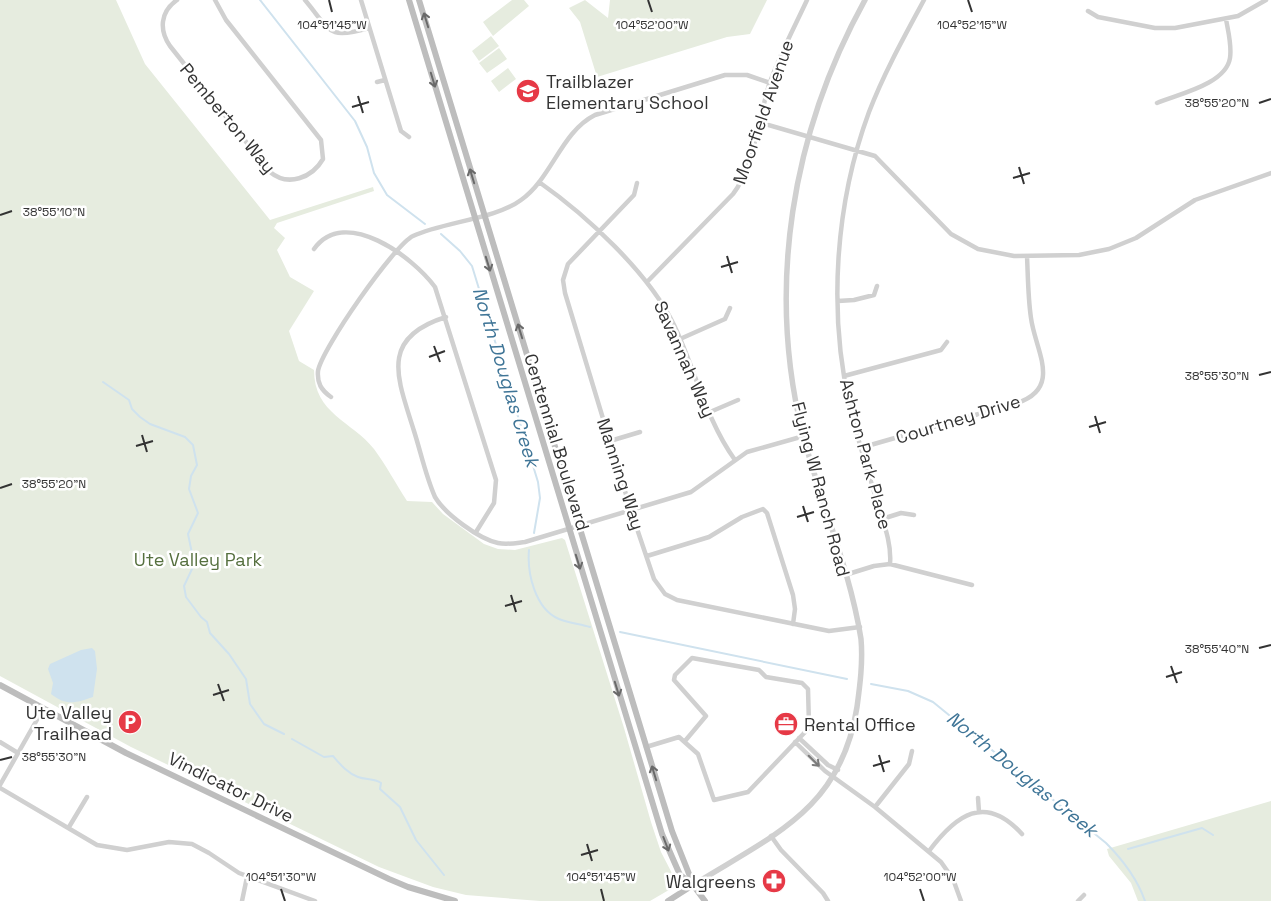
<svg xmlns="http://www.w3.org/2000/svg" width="1271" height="901" viewBox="0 0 1271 901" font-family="'Space Grotesk',sans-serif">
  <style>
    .green { fill: #e6ecdf }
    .water { fill: #cfe2ee }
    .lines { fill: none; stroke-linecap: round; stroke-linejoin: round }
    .stream { stroke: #cfe2ee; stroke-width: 2 }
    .minor { stroke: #d0d0d0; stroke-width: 4.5 }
    .tertiary { stroke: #d0d0d0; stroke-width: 5.5 }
    .secondary { stroke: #bdbdbd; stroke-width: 6 }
    .oneway { stroke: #6a6a6a }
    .oneway2 { stroke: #7a7a7a }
    .ticks { fill: none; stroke: #333; stroke-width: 2 }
    .labels { text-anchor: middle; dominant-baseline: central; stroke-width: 5; stroke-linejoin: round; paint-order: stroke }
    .poi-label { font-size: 18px; fill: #333; stroke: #fff; text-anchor: start }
    .street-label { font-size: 18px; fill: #333; stroke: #fff }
    .park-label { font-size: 18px; fill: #56703f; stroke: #fff }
    .water-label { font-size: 19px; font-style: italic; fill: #3f7597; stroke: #fff }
    .ticks-label { font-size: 12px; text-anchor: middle; fill: #333; stroke: #fff; stroke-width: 5; stroke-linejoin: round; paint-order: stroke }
  </style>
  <rect width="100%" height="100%" fill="#fff"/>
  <path class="green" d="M0,0H116L145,64L270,220L373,187L374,191L277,223L274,228L285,238L277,250L290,277L314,291L289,331L299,361L314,370C314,414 352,421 374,449C386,465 396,484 407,501L432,502L443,514L484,544L498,549L515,550L562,538L565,540L624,728L651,822L661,852L676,881L674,887L650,901H540L466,895L433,887L379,867L131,747L0,676Z
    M512,0H524L529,6L493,36L483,22Z
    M585,0L608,18L610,0H767L750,34L727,37L597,77L580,22L569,8Z
    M491,36L499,46L479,61L472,51Z
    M499,48L507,59L487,73L479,63Z
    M508,68L516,79L499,92L491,81Z
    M1271,801V901H1138L1131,883L1109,856L1107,849Z"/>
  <path class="water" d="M92,648L95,651L97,669L93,697C76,703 66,706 51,694L53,683L48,669L50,664L81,650Z"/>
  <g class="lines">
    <path class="stream" d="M260,0L355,121L367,147L374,173L387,195L425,224
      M441,234L460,251L472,266L538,482L540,498L534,533
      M103,382L129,400L132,409L140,417L150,424L185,437L193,445L197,465L191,476L189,489L198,513L188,534L193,558L192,569L184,586L186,597L201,617L207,622L210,633L229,654L246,679L250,704L264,724L284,734
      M529,550C527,573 535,609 559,619C569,623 580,624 590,627
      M620,632L847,679
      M871,684L908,691L933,702L1106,843C1123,860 1137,878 1145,901
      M292,739L324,757L333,756C340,764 347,773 358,777C366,780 374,778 381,783L380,789L400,807L416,840L444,875
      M1128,849L1202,828L1213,835"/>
    <path class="minor" d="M177,0C160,12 159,30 170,46L270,172C288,187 312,178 323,159L321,140L226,20L215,0
      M305,0C331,31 327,40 369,28
      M361,0L401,131L409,137
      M1088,11L1098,17L1155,28H1175L1238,16L1266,0
      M377,82L385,80
      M1157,103C1179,94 1226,84 1230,58C1232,45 1228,31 1226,19
      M758,122L875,156L951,234L978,249L1014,256L1079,255L1109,249L1136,238L1195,200L1271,173
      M539,182C586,215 649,273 674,325C695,369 706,420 735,460
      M637,183L634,195L568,264L563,280L565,293L631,511L654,579L665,594L677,600L829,631L860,627
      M314,249C345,206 413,257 435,287L496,480L494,503L476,532
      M647,282L733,194C753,169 759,117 769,85C779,56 794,28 807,0
      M838,301L854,300L874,295L877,286
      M446,317C378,338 398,379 414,431C421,453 426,477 435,497C445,514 479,539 498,543C507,545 516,543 525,542L691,492L747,452L804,436
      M680,339L725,319L730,308
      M844,376L941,350L947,342
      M331,397C321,390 317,383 318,371C321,350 394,245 413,236C443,222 496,219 521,200C552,178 561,132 595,115L725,75H747L770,83
      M710,412L738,400
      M610,441L640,432
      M860,448L1017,403C1063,388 1035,350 1031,318C1028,298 1028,277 1027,256
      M882,519L901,513L914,515
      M647,556L709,537L742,517L763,509L767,513L793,595L795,609L793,624
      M890,564C892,542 882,519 876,498C867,468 857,438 850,407C828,312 835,204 869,112C884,73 904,37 924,0
      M845,575L874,566L890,564L972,585
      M799,738L828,765L838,770
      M0,742L18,753
      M795,742L825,771L875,807L941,862L953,879L961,901
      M646,747L679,737L698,754L714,800L748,792L808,729L809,725L808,689L802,683L766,677L759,670L692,658L675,675L674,680L706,716L685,741
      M0,785L43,709
      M0,788L97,845L127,850L169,842L192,844L209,853L239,873L315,901
      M978,798L979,812
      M875,807L909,764L912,751
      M69,827L87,797
      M771,836L781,850L823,893L828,901
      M929,851C956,815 985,793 1022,834
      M242,901L247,877
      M1078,901L1084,895"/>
    <path class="tertiary" d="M693,885C773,835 841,810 857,707C860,685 863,662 861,639C850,570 821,503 803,435C766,287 792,132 865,0"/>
    <path class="secondary" d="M409,0L662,834L680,875L693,885L705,901
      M419,0L672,831L693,884
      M0,685L126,753L389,879L408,887L455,901
      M668,901L693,885"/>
  </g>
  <defs><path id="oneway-shaft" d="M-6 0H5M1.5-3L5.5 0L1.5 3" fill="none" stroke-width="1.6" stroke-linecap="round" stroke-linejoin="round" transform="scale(1.25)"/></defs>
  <g class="oneway">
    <use href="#oneway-shaft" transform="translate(426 20) rotate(-107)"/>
    <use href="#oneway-shaft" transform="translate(433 80) rotate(73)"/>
    <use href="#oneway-shaft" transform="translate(472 176) rotate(-107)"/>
    <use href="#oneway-shaft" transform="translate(488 264) rotate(73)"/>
    <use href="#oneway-shaft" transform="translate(520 331) rotate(-107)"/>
    <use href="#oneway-shaft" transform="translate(578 562) rotate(73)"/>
    <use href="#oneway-shaft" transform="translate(617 689) rotate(73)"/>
    <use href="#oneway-shaft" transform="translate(654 773) rotate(-107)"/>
    <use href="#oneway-shaft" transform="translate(666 844) rotate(69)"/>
  </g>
  <use class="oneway2" href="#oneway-shaft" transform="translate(814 761) rotate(45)"/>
  <path class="ticks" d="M329,0L332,12M648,0L652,12M968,0L972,12M358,96L363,113M1259,103L1271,99M352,107L369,102M1019,167L1024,184M1013,178L1030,173M0,215L12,211M727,256L732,273M721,267L738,262M434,346L440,362M429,357L445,351M1259,375L1271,372M1095,416L1100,433M1089,427L1106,422M142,435L147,452M136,446L153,441M0,488L12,484M803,506L808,522M797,517L814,512M511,595L516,612M505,606L522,601M1259,648L1271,645M1171,666L1177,683M1166,677L1182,672M218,684L224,701M213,695L229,690M879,755L884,772M0,760L12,757M873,766L890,761M587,844L592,861M581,855L598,850M281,889L285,901M601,889L604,901M920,889L924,901"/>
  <defs>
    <g id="school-disc" transform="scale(1.25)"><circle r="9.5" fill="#e63946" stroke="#fff"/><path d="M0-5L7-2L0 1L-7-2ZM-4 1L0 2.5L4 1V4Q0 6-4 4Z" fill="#fff"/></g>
    <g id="parking-disc" transform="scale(1.25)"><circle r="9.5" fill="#e63946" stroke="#fff"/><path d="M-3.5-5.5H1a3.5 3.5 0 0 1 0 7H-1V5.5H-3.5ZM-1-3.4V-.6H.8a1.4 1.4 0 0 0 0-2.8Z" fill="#fff"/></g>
    <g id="office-disc" transform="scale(1.25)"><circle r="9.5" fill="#e63946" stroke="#fff"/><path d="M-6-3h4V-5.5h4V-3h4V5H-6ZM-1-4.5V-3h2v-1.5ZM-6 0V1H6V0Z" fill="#fff"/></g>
    <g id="pharmacy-disc" transform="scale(1.25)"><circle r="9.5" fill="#e63946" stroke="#fff"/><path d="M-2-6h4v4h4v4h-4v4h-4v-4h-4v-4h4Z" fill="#fff"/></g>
  </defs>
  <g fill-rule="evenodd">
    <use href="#school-disc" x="528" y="91"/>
    <use href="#parking-disc" x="130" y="722"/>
    <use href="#office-disc" x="786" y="724"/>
    <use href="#pharmacy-disc" x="774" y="881"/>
  </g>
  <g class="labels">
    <g class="poi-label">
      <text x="546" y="81">Trailblazer<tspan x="546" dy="21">Elementary School</tspan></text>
      <text x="112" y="712" text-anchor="end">Ute Valley<tspan x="112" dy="21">Trailhead</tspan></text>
      <text x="804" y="724">Rental Office</text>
      <text x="756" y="881" text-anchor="end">Walgreens</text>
    </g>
    <g class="street-label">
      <text transform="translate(763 112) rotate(-71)">Moorfield Avenue</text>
      <text transform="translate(228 118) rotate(50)">Pemberton Way</text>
      <text transform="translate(685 359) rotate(66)">Savannah Way</text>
      <text transform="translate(958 419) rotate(-17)">Courtney Drive</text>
      <text transform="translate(557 442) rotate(73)">Centennial Boulevard</text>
      <text transform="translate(866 454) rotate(75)">Ashton Park Place</text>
      <text transform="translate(621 474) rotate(72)">Manning Way</text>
      <text transform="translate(821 489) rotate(75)">Flying W Ranch Road</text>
      <text transform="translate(231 787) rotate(26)">Vindicator Drive</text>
    </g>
    <g class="park-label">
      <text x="198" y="559">Ute Valley Park</text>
    </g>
    <g class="water-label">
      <text transform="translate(506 377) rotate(73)">North Douglas Creek</text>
      <text transform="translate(1022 774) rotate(39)">North Douglas Creek</text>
    </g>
  </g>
  <g class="ticks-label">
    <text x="332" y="29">104°51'45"W</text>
    <text x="652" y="29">104°52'00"W</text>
    <text x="972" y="29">104°52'15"W</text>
    <text x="1217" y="107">38°55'20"N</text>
    <text x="54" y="216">38°55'10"N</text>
    <text x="1217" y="380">38°55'30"N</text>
    <text x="54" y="488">38°55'20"N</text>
    <text x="1217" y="653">38°55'40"N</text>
    <text x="54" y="761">38°55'30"N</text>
    <text x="281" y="881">104°51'30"W</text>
    <text x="601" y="881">104°51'45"W</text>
    <text x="920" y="881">104°52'00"W</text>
  </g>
</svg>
